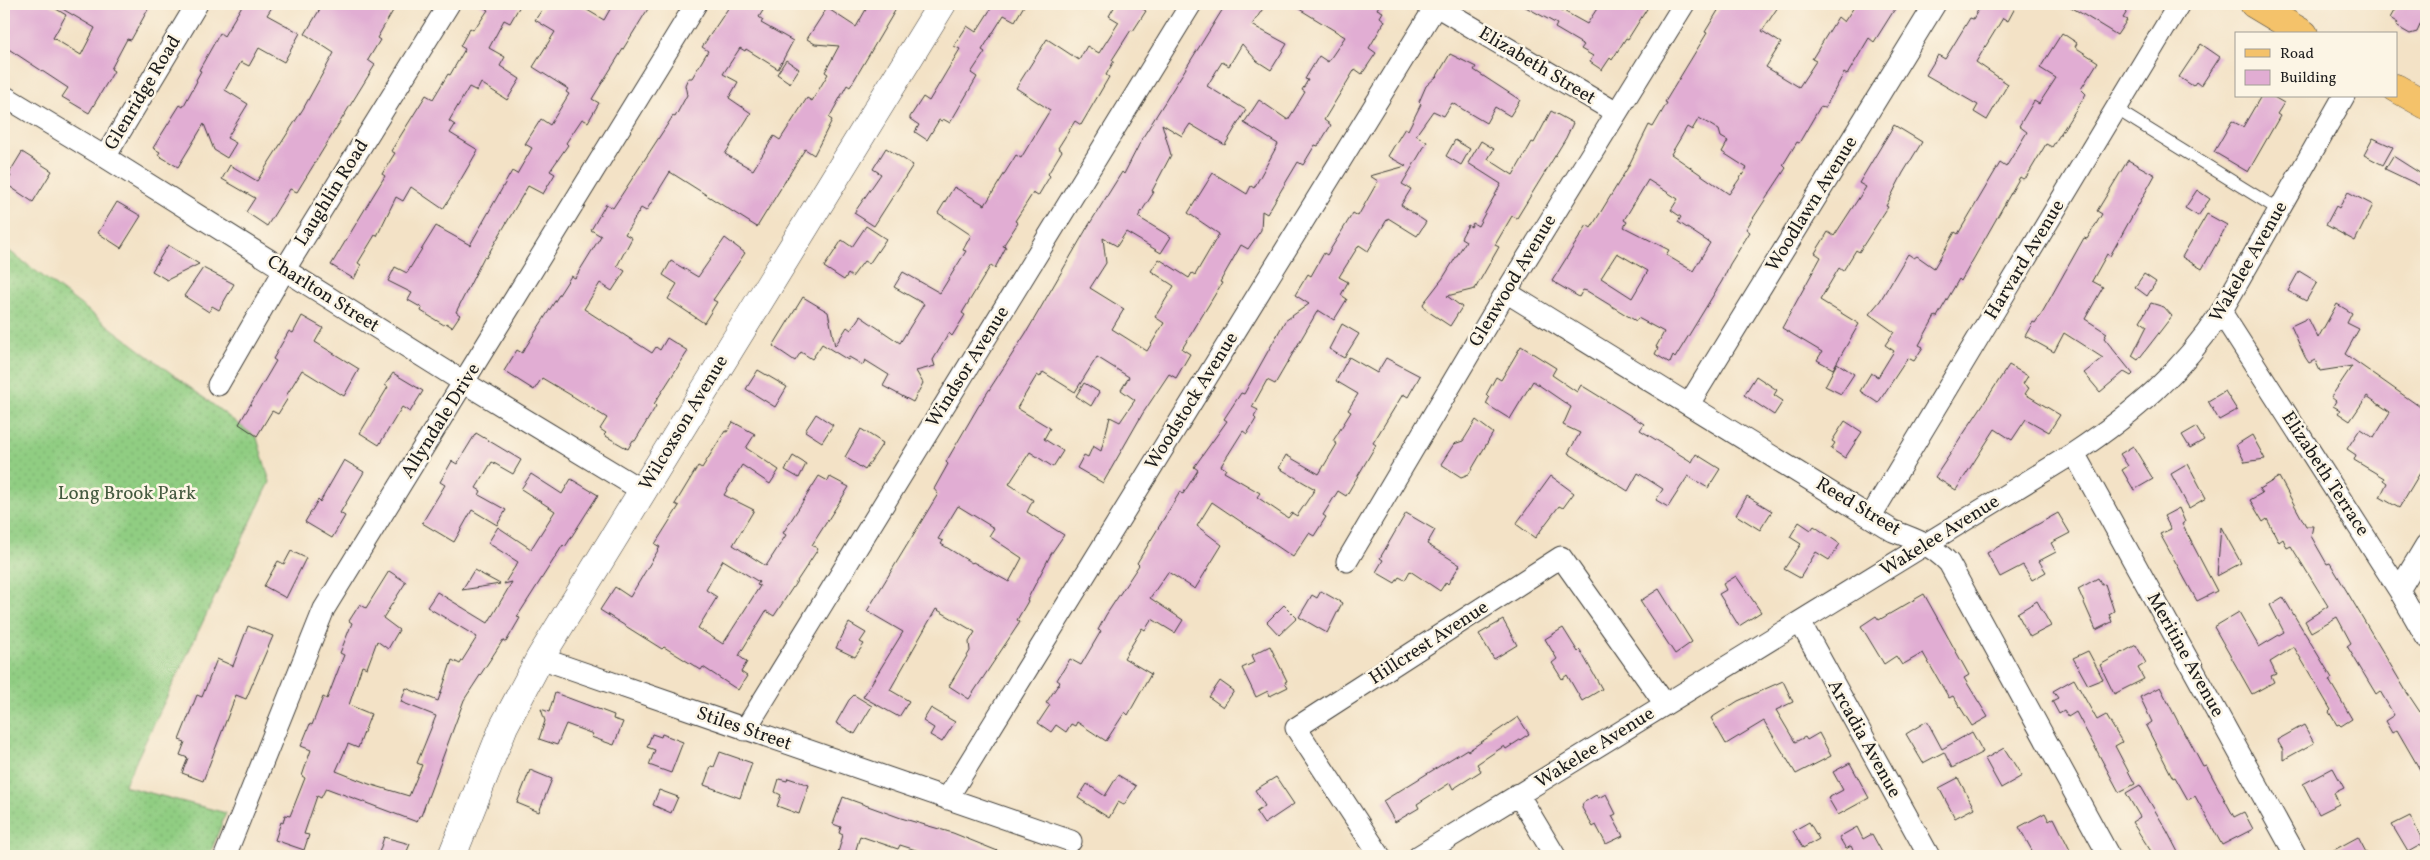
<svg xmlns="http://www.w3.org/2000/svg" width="2430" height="860" viewBox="0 0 2430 860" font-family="Vollkorn,serif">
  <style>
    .grass { fill: url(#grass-dots); stroke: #56744f }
    .building { fill: #e1add3; fill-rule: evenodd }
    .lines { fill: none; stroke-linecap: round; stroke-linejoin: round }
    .service-casing { stroke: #3c3a36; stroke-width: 13 }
    .minor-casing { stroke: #3c3a36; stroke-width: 23 }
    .tertiary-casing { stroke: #3c3a36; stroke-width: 29 }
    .primary-casing { stroke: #3c3a36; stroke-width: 29 }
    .service { stroke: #fff; stroke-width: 11 }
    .minor { stroke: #fff; stroke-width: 21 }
    .tertiary { stroke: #fff; stroke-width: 28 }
    .primary { stroke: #f4c26a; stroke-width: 28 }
    .labels { text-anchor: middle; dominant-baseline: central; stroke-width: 5; stroke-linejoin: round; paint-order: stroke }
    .street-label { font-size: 19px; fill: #1c1c1c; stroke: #fcf5e5 }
    .park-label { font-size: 19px; fill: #455a40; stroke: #fcf5e5 }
  </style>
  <defs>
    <pattern id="grass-dots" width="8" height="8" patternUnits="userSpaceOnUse" patternTransform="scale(1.25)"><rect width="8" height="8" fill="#90cd82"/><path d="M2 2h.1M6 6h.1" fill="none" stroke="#7caf70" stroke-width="1.8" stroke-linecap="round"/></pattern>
  </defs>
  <rect width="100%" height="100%" fill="#fcf5e5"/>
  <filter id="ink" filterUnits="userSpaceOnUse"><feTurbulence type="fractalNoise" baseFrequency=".02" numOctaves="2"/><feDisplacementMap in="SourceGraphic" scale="10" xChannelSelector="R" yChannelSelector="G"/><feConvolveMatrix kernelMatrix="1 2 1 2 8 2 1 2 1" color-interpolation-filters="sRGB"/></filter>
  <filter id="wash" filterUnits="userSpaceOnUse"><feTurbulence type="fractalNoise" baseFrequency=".0096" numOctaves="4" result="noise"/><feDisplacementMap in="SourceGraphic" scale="20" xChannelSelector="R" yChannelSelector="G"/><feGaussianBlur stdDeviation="1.12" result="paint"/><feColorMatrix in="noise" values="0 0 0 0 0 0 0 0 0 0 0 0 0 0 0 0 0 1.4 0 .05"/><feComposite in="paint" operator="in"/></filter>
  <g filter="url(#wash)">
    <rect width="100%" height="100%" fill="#f3e2c6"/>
    <path class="grass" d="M4,247L257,438L270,482L124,786L226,813L209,856H4Z"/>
    <g id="blocks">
      <path class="building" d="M4,4H48L66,15L53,38L81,55L95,28L54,4H151L131,40L127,39L111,69L114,71L89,113L62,97L68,88L4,46Z
        M243,4H274L267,15L300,33L284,62L259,48L249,66L241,62L225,90L248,104L227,138L236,143L227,158L214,150L204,124L178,167L158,155L160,152L153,148L180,105L183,107L197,81L196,80L201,71L199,70L220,33L224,36Z
        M323,4H397L377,38L380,40L368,60L375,65L297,192L290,189L267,226L246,212L255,198L222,179L230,165L257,181L303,109L334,53L305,34Z
        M478,4H521L510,23L504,20L489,48L505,57L500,66L520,79L507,100L481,83L477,91L469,87L449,121L455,125L450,133L478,150L450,198L443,209L411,187L403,201L396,197L377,236L375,235L358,263L361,265L354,279L331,265L385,176L382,174L395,153L391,151L426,95L433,99L448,74L450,75L465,49L460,46L470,28L473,30L476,25L477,26L488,10Z
        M546,4H577L604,20L613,4H651L592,99L599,103L588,122L582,119L566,143L568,145L550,171L555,174L543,194L528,186L486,258L484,257L456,312L460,315L452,327L446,323L444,325L421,311L422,308L408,300L412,293L388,281L395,267L407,273L436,226L470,245L512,171L517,174L532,148L525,144L541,119L550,125L569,94L566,92L568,89L533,67L555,32L535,20Z
        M731,4H767L759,17L763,20L761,23L793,41L778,69L746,49L745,51L740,48L723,74L738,82L729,98L751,113L725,154L753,170L774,136L780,140L807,98L812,101L828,74L825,72L839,46L815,44L807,39L827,8L856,27L869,4H899L850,87L847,85L829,118L832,120L814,155L805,149L757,227L670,172L646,211L641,208L625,234L632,238L617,266L625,271L612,291L600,283L584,309L652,353L656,347L660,350L667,338L688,351L654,404L656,406L635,441L633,440L628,449L604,435L606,433L600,429L607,418L574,397L542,378L534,390L504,371L517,350L522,353L571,276L575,278L601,236L591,230L606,204L613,208L673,116L675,117L687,95L685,85L688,78H692L708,51L702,47Z
        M986,4H1025L1015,21L1004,15L982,50L985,52L971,73L977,77L950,123L943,119L942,121L939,120L927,140L915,132L919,125L910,119V117L923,97L929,101L960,49L954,46L967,26L976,32L992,7Z
        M1116,4H1135L1146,11L1133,31L1131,30L1112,60L1114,61L1106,75L1109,77L1081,125L1075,121L1058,148L1062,151L1048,174L1050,176L1038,196L1033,193L1015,221L1018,223L1003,246L1006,247L995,268L991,265L962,313L965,315L952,336L949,333L933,360L935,366L916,371L923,383L913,402L883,386L889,375L865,360L863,365L849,357L848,360L822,344L812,359L801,352L795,361L773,346L803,297L828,312L835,346L847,327L851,330L860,316L900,343L924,304L894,287L903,272L940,293L966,251L963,250L971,235L938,213L954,187L985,205L1016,155L1021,158L1050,110L1016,88L1047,39L1079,60L1087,46L1099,53L1119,22L1109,16Z
        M1226,4H1266L1252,25L1287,44L1271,70L1257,61L1242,44L1229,66L1222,62L1207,86L1246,110L1225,145L1190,124L1182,136L1162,124L1171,155L1152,191L1154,192L1138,217L1171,237L1161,253L1126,232L1117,246L1103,238L1106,263L1090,288L1124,309L1112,329L1147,351L1164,323L1155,317L1174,286L1151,271L1159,259L1189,278L1192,273L1195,275L1219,234L1188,213L1213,173L1247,194L1251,186L1254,188L1278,144L1244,123L1259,100L1288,120L1305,92L1302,90L1308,80L1305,79L1319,56L1328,62L1345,37L1291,4H1380L1377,9L1383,12L1380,17L1385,21L1369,48L1376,53L1362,74L1355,69L1324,120L1331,125L1318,146L1315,145L1303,165L1298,162L1267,214L1262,211L1261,230L1248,249L1241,245L1220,282L1222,283L1182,349L1190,354L1176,378L1169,374L1143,413L1103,483L1077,468L1084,455L1088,457L1093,446L1101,451L1110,417L1120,422L1135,400L1121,390L1129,377L1097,357L1075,392L1043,372L1040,377L1037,375L1017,408L1050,428L1044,439L1063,451L1053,467L1030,452L1009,484L1033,500L1027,512L1064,535L1051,554L1027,600L1028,601L1017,620L1020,622L969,699L949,686L970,651L969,642L975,632L936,609L890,690L909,701L899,717L863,697L903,632L867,611L938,494L934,489L948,464L946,462L978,407L1026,333L1087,228L1122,172L1124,174L1143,137ZM958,506L994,528L989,536L1022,558L1009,582L973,562L972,563L941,544L943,541L938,539Z
        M1520,4H1551L1587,24L1600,4H1650L1628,39L1626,38L1612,60L1610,58L1602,70L1590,62L1593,56L1581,49L1584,45L1555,28L1557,24Z
        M1722,4H1780L1762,31L1781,43L1766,67L1799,87L1816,61L1812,59L1838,17L1844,22L1856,4H1898L1874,42L1869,38L1847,75L1844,73L1825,108L1820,107L1799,143L1797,142L1783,165L1786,168L1746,229L1750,232L1730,264L1722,281L1675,358L1673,356L1670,363L1655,354L1658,348L1656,347L1664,332L1638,318L1636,321L1587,291L1583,290L1579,297L1552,281L1587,225L1591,228L1627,169L1649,125L1653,127L1667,103L1665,102L1707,33L1705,32ZM1699,118L1719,130L1721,137L1728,141L1722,152L1747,168L1729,194L1671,154L1687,127L1692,130ZM1648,180L1678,199L1671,210L1681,217L1678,222L1710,243L1693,271L1666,255L1669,250L1624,227L1627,222L1624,220ZM1617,253L1648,271L1632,298L1601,278Z
        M1979,4H2011L2010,6L2015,8L2008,21L2003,18L1976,62L2008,84L1987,120L1974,112L1978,105L1926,75L1938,55L1945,59L1970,18L1973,19L1981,5Z
        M2066,4H2132L2123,18L2127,20L2117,35Z
        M2398,4H2411L2426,12L2417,32L2410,34L2396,26L2398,23L2390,18Z
        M2062,33L2077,43L2075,47L2098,62L2081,89L2086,94L2052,147L2046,144L2027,176L2023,179L2020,177L1961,281L1959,279L1937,317L1935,316L1919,345L1923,347L1914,361L1908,358L1907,359L1878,403L1860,391L1871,373L1878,377L1894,351L1885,345L1894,332L1869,314L1880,301L1908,254L1914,258L1917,256L1934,268L1955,232L1958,234L2000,163L2006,167L2027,132L2019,126L2034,101L2039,104L2056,78L2040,68Z
        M2201,44L2220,57L2201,86L2196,82L2193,86L2179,77Z
        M1450,54L1476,67L1474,70L1520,100L1510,116L1495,107L1486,123L1452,103L1444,116L1433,111L1416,135L1427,142L1402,184L1411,189L1401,205L1426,222L1417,236L1388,218L1368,251L1359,245L1339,277L1348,282L1341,295L1347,299L1334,320L1318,310L1275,384L1267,380L1252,407L1258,410L1254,417L1256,419L1247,434L1243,431L1221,466L1226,469L1224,472L1260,493L1257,497L1288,518L1292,513L1297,516L1315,489L1279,468L1286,455L1319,474L1337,444L1333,441L1351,412L1348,410L1358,394L1336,381L1349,357L1377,373L1386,358L1420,376L1408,397L1403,394L1373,443L1376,445L1346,496L1338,491L1323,515L1326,517L1314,536L1309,533L1293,557L1212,502L1197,526L1222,545L1195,589L1168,572L1150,598L1183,620L1175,633L1152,619L1145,630L1142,628L1124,658L1151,674L1128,715L1125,712L1106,741L1077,722L1075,726L1071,724L1066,732L1056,725L1051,732L1038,723L1050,705L1046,703L1060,682L1057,680L1070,659L1081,665L1101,631L1098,630L1106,615L1139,565L1137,563L1180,492L1183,494L1198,470L1194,467L1227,421L1224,419L1241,393L1244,394L1285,321L1309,304L1295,295L1308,274L1311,276L1324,253L1327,255L1353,213L1358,216L1378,181L1370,176L1406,166L1388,156L1405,128L1408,130L1421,104L1419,102L1426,86L1437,76Z
        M786,60L799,69L790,83L777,74Z
        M2261,96H2272L2284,103L2277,114L2280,116L2248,172L2214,152L2232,121L2243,127Z
        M1551,111L1573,123L1566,138L1517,218L1512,216L1495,245L1499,247L1475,289L1447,296L1462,307L1450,326L1426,310L1423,304L1443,278L1466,241L1461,238L1468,225L1471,227L1473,223L1478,226L1501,184L1468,163L1481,141L1494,149L1488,159L1513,175L1532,142L1534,143Z
        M1894,125L1922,142L1903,173L1886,206L1888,207L1859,252L1856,250L1843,271L1839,268L1820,300L1859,324L1833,369L1817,360L1822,352L1782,328L1821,257L1815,253L1828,232L1834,236L1866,187L1859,183Z
        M2373,138L2393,147L2383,165L2364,155Z
        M1455,140L1470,149L1461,165L1446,156Z
        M886,148L913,165L874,226L854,213L881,174L873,169Z
        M22,152L52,171L33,202L6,184L11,176L8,175Z
        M2393,156L2426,177L2425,188L2385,169Z
        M2128,160L2155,175L2110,256L2107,254L2092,281L2103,287L2085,319L2107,333L2104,338L2133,374L2131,376L2124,372L2100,392L2084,373L2103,358L2064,333L2054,352L2025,336L2033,322L2035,323L2043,311L2084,238L2087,239L2102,214L2097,211Z
        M2197,190L2210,199L2198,216L2185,208Z
        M2348,192L2373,205L2355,241L2326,225L2336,206L2339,208Z
        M117,202L141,216L121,248L98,233Z
        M2207,214L2227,225L2202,269L2182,257Z
        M866,226L886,239L869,264L864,261L852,277L848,274L844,280L824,267L842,240L852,247Z
        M725,238L745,253L713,300L717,302L704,323L668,299L677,284L663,275L671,261L698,277Z
        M168,245L199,264L167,280L152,271Z
        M203,268L234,284L219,310L212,306L209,312L184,296Z
        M2299,271L2317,282L2306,301L2288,291Z
        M2144,274L2156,282L2147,296L2135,287Z
        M2151,303L2164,307L2172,316L2138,360L2132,356L2147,326L2140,321Z
        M2337,304L2352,313L2347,323L2359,329L2345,354L2426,411V463L2399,508L2380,497L2387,483L2383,480L2384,478L2354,460L2356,455L2347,449L2360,429L2374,438L2390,412L2367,396L2350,421L2338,413L2340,410L2333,406L2336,401L2331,397L2352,366L2320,371L2315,360L2309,363L2305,357L2291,326L2308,318L2318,338Z
        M302,316L323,328L315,342L359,369L344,396L302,370L286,396L288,398L278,414L272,411L257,436L239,424L276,361L273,359L289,331L293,333Z
        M1342,324L1359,334L1344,358L1329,349Z
        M1521,346L1556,368L1552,375L1577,392L1581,385L1644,424L1640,430L1692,462L1696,454L1720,469L1708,488L1688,476L1668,507L1656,500L1663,489L1638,473L1628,491L1601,474L1568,453L1580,433L1563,425L1571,407L1533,381L1510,419L1486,404L1489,398L1486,395L1496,377L1501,380Z
        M1837,363L1854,374L1841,394L1825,386Z
        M2009,365L2028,376L2023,384L2029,388L2025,394L2060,415L2049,432L2026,419L2012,440L1995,429L1956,490L1935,477Z
        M758,370L787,387L775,407L746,389Z
        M393,373L423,391L410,412L402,407L379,445L360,433L388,387L385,385Z
        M1756,376L1777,390L1774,395L1783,401L1774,415L1744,395Z
        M1084,383L1099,392L1091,406L1076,396Z
        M2225,391L2237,410L2219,420L2208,401Z
        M816,414L833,425L822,442L805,431Z
        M1476,420L1493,433L1469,474L1461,477L1441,464L1454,444L1463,441Z
        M1845,421L1862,432L1845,458L1831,449L1835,443L1832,441Z
        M733,422L755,434L746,448L779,470L770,484L742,465L724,495L754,510L733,545L766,566L786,535L783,533L819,476L828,481L830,477L849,487L812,545L818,549L774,616L766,611L741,652L739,656L747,662L741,672L747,676L738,690L703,667L701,670L664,647L662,649L600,610L615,587L630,597L660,547L655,544L679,506L675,504L698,466L702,468L725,431L727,432ZM723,560L759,582L757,585L760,586L723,644L698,628L717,597L706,590Z
        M2196,427L2204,440L2190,448L2182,435Z
        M861,429L883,443L865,470L845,457Z
        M476,433L521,460L513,474L492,462L476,488L481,491L479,495L506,510L497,525L472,510L454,542L422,523L445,485L440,482L452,461L457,464Z
        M2252,435L2265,459L2245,462L2236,445Z
        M2133,446L2153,479L2134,490L2122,470L2128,466L2120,454Z
        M793,456L806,464L799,478L785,470Z
        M344,460L364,472L340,513L345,516L332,538L305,522L318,500L320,502Z
        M2188,464L2206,498L2189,508L2171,474Z
        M531,474L562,494L571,479L598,495L565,547L563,545L517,617L520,618L506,642L503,640L464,700L421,816H419L417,822L326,788L321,798L317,796L304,834L309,835L304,850L275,840L281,822L283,823L285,815L290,816L305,778L302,776L311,750L301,746L310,724L312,725L323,697L327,699L344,655L340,653L352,623L349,621L360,604L366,608L389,571L406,582L383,618L399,630L388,649L377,641L367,668L362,666L349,705L371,714L358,748L348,744L336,771L369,784L409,796L422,765L417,763L436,716L401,702L406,688L438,701L452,660L460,664L477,637L427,607L437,592L488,623L512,582L504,584L518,562L488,543L498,527L531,549L555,511L521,489Z
        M1551,476L1574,493L1563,508L1559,506L1535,538L1516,524Z
        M2279,477L2306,526H2313L2311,536L2327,564L2330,563L2406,691L2426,721V780L2397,730L2392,733L2385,721L2394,715L2380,691L2376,694L2347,646L2351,643L2337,617L2311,632L2305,621L2328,606L2291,546L2287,548L2283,539L2279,542L2267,519L2263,522L2250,500L2262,493L2259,489Z
        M1747,496L1772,511L1760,530L1736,515Z
        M2179,508L2185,522L2182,524L2217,591L2197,601L2160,534L2171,529L2164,516Z
        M1406,513L1435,530L1427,544L1460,565L1448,584L1446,582L1440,591L1410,571L1405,580L1399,577L1395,583L1376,572L1383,560L1380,558Z
        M2058,513L2070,533L2051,543L2056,552L2039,561L2046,572L2032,580L2023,565L2000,577L1987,553Z
        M1799,522L1811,530L1814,526L1840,544L1829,560L1816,552L1800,578L1784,569L1801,544L1790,537Z
        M2221,527L2241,563L2217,576Z
        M291,551L306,558L286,598L264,586L278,561L284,564Z
        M474,570L500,584L462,590Z
        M1736,576L1761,612L1739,626L1719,594L1726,590L1723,584Z
        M2098,578L2102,585L2105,584L2114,611L2109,614L2112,622L2096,630L2078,589Z
        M1659,589L1692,642L1675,654L1640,601Z
        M1321,591L1342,603L1327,633L1299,617L1312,595L1317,598Z
        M1924,594L1969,675L1964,678L1988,717L1972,726L1953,696L1949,698L1923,653L1902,665L1896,656L1884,664L1861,626L1876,616L1879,620Z
        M2283,597L2332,678L2329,680L2352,719L2341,726L2339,724L2337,725L2329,712L2331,710L2294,647L2270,662L2276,674L2271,676L2274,682L2252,694L2214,627L2239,612L2259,647L2284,632L2270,605Z
        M2037,601L2051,626L2030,637L2017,613Z
        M1284,605L1297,618L1279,635L1267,622Z
        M1503,620L1517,645L1494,659L1479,634Z
        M849,623L866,633L860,642L864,644L855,657L836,648Z
        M248,626L273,636L246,699L236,695L203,781L182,773L188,758L180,755L185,742L179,740L197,695L202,697L217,659L233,666Z
        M1563,628L1578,652L1580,650L1602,689L1582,701L1567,675L1562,679L1552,663L1557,659L1545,639Z
        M2136,645L2146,663L2138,668L2144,679L2114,694L2100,665Z
        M1270,646L1287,681L1285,682L1288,687L1270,696L1268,691L1256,697L1242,668L1255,662L1252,655Z
        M2088,651L2103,679L2088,685L2073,658Z
        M2074,679L2097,720L2106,715L2122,742L2115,746L2135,784L2119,792L2076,712L2068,717L2064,711L2059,714L2052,701L2058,698L2053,691Z
        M1220,681L1234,691L1223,707L1209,697Z
        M1783,681L1793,702L1776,710L1795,742L1805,737L1807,740L1819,733L1831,756L1796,774L1764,721L1726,744L1711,718L1738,701Z
        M2160,687L2186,737L2187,736L2203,766L2206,765L2234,817L2244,812L2253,829L2222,845L2195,796L2188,800L2175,777L2173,778L2146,726L2152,722L2140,697Z
        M555,693L614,715L613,719L623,722L614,745L591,737L593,734L566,724L557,745L539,739L545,721L541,709L549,712Z
        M854,695L872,706L855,734L836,723L849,700Z
        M931,708L955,722L942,742L930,735L934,728L923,721Z
        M1518,717L1529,734L1506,749L1504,746L1477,764L1481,771L1453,789L1450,783L1417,804L1419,808L1395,822L1383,801L1467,749L1468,751Z
        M1927,721L1942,749L1972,732L1983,752L1952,768L1944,752L1923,763L1906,734Z
        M2304,725L2314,743L2283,760V750L2277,740Z
        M652,734L661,737L662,734L683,742L671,773L649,765L655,750L647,747Z
        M2004,748L2022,776L2001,788L1985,759Z
        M720,752L752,763L740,798L704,785L711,766L714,767Z
        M1850,763L1869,798L1838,815L1828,798L1843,790L1833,772Z
        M2333,768L2344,788L2334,793L2339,804L2319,814L2303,784Z
        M530,770L552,779L539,812L517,803Z
        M1118,775L1136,786L1124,805L1118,802L1109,818L1078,798L1087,784L1105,796Z
        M1276,777L1294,804L1264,824L1256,812L1265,806L1255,790Z
        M788,778L809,785L799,814L777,806L781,795L775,792L779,779L787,781Z
        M1958,778L1974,808L1955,818L1939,788Z
        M2140,785L2167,831L2180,856H2154L2132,822L2140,817L2126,793Z
        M659,790L678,797L671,813L653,805Z
        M1606,794L1616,814L1612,816L1623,836L1606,844L1596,825L1593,827L1582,808L1583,803L1596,795L1598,798Z
        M843,797L901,818L953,833L1010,856H935L900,845L898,849L860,836L854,856H837L843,835L839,833L841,827L833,824Z
        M2045,813L2049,821L2054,818L2073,856H2035L2019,827Z
        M2410,816L2424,843L2408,852L2392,825Z
        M1809,822L1819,839L1803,848L1793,831Z
        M1857,827L1863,839L1872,834L1884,856H1856L1851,846L1846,849L1839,837Z
        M384,837L410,844L405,856H378Z
        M2358,837L2368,856H2323Z"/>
    </g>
  </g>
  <g filter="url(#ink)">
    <use href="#blocks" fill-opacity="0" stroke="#3c3a36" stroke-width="1"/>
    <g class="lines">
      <g class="service-casing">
        <path id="service" d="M2116,109L2279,210"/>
      </g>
      <g class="minor-casing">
        <path id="minor" d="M1433,4L1615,112
          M4,96L105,157L465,383L643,491
          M105,157L197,4
          M1506,292L1893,531C1915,539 1932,545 1949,563L2109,856
          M2221,312L2399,590L2426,637
          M218,385L285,269L449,4
          M1689,404L1935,4
          M2074,453L2296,856
          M1871,516L2179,4
          M1347,561L1506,292L1684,4
          M2399,590L2426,545
          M1800,622L1929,856
          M540,658L1071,841
          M745,730L1191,4
          M1518,794L1555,856
          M947,799L1437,4
          M225,856L324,609L696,4
          M1380,856L1296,728L1561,557L1665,704
          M1419,856L2074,453C2134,413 2181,373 2221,312L2344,96"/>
      </g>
      <g class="tertiary-casing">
        <path id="tertiary" d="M452,856L504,726L540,658L942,4"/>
      </g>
      <g class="primary-casing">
        <path id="primary" d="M2254,4L2304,34
          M2396,88L2426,105"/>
      </g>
      <use href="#service" class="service"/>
      <use href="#minor" class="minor"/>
      <use href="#tertiary" class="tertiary"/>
      <use href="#primary" class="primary"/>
    </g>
  </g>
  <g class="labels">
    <g class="street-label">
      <text transform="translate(1537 66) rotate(31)">Elizabeth Street</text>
      <text transform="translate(143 93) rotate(-59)">Glenridge Road</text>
      <text transform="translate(332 193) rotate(-58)">Laughlin Road</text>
      <text transform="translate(1812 204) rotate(-58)">Woodlawn Avenue</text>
      <text transform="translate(2025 260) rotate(-59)">Harvard Avenue</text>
      <text transform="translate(2249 262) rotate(-60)">Wakelee Avenue</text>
      <text transform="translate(1513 281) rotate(-59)">Glenwood Avenue</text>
      <text transform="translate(323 294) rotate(32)">Charlton Street</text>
      <text transform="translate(968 367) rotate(-58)">Windsor Avenue</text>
      <text transform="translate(1192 401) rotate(-58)">Woodstock Avenue</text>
      <text transform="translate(441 421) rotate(-58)">Allyndale Drive</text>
      <text transform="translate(684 423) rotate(-59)">Wilcoxson Avenue</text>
      <text transform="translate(2325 474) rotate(57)">Elizabeth Terrace</text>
      <text transform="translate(1858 507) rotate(31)">Reed Street</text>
      <text transform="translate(1940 536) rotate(-32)">Wakelee Avenue</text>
      <text transform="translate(1429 643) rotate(-33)">Hillcrest Avenue</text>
      <text transform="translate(2185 655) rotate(61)">Meritine Avenue</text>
      <text transform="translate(744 729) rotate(19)">Stiles Street</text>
      <text transform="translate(1864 739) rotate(61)">Arcadia Avenue</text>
      <text transform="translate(1595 748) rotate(-32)">Wakelee Avenue</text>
    </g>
    <g class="park-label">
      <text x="127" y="494">Long Brook Park</text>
    </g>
  </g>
  <rect width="2430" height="860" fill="none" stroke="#fcf5e5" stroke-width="20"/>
  <rect x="2235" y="32" width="162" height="65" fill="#fcf5e5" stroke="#a29e95"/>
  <rect x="2245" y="49" width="25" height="8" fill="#f4c26a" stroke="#a29e95"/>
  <text x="2280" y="58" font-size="15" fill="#1c1c1c">Road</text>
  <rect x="2245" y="70" width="25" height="15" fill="#e1add3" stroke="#a29e95"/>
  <text x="2280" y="82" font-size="15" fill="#1c1c1c">Building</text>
</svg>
